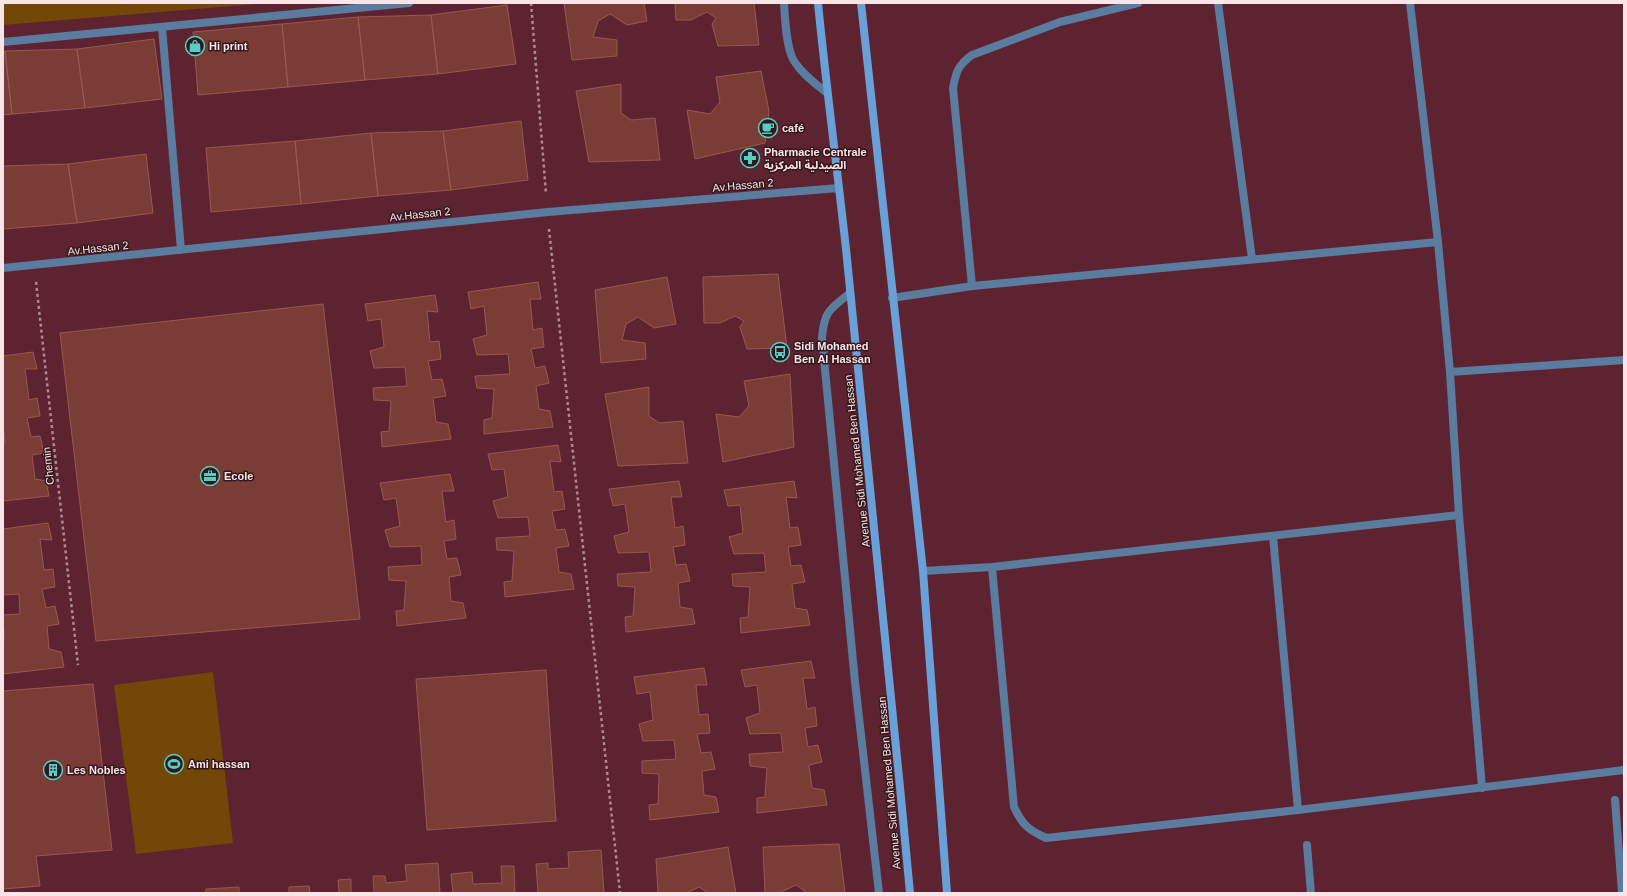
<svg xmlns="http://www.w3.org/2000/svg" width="1627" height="896" viewBox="0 0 1627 896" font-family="Arial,'Noto Sans Arabic',sans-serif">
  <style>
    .green { fill: #724707 }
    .building { fill: #7a3d35; stroke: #995850 }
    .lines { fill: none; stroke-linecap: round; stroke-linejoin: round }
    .path { stroke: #b18992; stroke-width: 2.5; stroke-dasharray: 3 3; stroke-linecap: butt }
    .lane { stroke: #5a7c9e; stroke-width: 8 }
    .street { stroke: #5a7c9e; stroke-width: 8 }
    .secondary { stroke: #68a0d7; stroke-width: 8 }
    .labels { text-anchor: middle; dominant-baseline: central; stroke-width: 3; stroke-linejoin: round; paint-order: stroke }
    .poi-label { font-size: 11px; font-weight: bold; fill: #fbe4e7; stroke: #33181d; text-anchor: start }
    .street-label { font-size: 11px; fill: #fbe4e7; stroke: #33181d }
  </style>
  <rect width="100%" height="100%" fill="#5e2331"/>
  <path class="green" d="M3,3H268L3,25Z
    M213,672L233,843L136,854L114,685Z"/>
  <path class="building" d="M564,3H644L647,21L627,25L610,14L598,21L593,37L617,40V56L572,60Z
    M675,3H754L759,45L718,46L712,24L716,18L707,12L691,20H676Z
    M507,5L516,64L438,74L431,15Z
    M431,15L438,74L365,80L358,17Z
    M358,17L365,80L288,87L282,24Z
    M282,24L288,87L198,95L193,32Z
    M154,39L162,99L85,108L77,49Z
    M77,49L85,108L12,114L5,51Z
    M5,51L12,114L3,115V52Z
    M761,71L769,111L765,143L695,159L687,110L710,114L720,102L716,77Z
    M621,84V113L631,120L655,118L660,160L589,162L576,91Z
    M521,121L528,180L451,190L443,131Z
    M443,131L451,190L378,196L371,133Z
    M371,133L378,196L301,204L295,141Z
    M295,141L301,204L211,212L206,148Z
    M146,154L153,213L77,223L68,164Z
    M68,164L77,223L3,229V166Z
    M778,274L787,348L747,349L740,327L744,321L735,316L720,323H704L703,277Z
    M667,277L676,324L654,328L638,317L626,324L622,340L645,343L646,359L601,363L595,290Z
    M538,282L541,299H530L533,330L542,328L544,347L531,349L535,368L545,366L549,383L536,386L539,409L550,411L553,427L484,434V420L492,418L494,389L477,388L475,376L510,374L508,354L477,355L473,339L487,335L484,306L471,309L468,292Z
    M435,295L438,312L427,311L430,342L439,341L441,359L428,361L432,380L442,379L446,396L433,398L436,422L448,424L451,439L382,447L381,432L389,431L391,401L374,400L373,388L407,386L405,367L374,368L370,351L384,347L381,319L368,321L365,304Z
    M323,304L360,619L96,641L60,333Z
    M33,352L37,369H25L29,400L37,398L40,416L27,418L31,437L40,436L44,453L32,455L35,479L46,481L49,496L3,501V443H5L3,424V356Z
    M790,374L794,447L723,462L716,414L739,417L749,406L744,381Z
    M649,387V416L659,423L683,421L688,463L618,466L605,394Z
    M558,445L561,462L550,461L554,492L562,491L565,509L552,511L556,530L565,529L569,546L556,548L559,572L571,574L574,589L505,597L504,582L512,581L514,551L497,550L496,538L530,536L528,517L498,518L493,501L508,497L504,469L492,470L488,454Z
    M450,474L454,491H442L446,522L454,520L456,539L444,541L447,559L457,558L461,575L449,577L451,601L463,603L466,618L397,626L396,611L404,610L406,581L389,580L388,567L422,565L421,546L390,547L385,530L400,526L396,498L384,500L380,483Z
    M679,481L682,497H671L675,528L683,526L685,545L673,547L676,565L686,564L690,581L678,583L680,607L692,609L695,624L626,632L625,617L633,616L635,587L618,586L617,574L651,572L649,552L618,553L614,536L629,532L625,504L613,506L609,489Z
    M794,481L797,498L786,497L790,528L798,527L801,545L788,547L791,566L801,565L805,582L792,584L795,608L807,610L810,625L741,633L740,618L748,617L750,587L733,586L732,574L766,572L764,553L734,554L729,537L743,533L740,505L728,506L724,490Z
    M48,523L52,540L40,539L44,570L53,569L55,587L42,589L46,608L55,606L59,624L47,626L49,649L61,652L64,667L3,674L4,629H3V615L20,614L19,594L3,595V529Z
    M811,661L815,678H803L807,709L815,707L817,726L805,728L808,747L818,745L822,762L809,765L812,788L824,790L827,805L757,813V798L765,797L767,768L750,766L749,754L783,752L781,733L750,734L746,718L760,713L757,685L745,687L741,670Z
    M704,668L707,685H696L699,715L708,714L710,733L697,734L701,753L711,752L715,769L702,771L704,795L716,797L719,812L650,820L649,805L658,804L659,774L642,773V761L676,759L674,740L643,741L639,724L653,720L650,692L637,694L634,677Z
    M546,670L556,821L427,830L416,679Z
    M93,684L112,850L36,856L40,886L3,889V691Z
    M839,844L845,893H803L805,891L796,885L781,892L765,893L763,847Z
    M728,847L736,893H708L699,887L687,893H658L656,859Z
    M601,850L604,893H538L536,864L548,863V869L569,868L568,852Z
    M438,863L440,893H374L373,876H385L386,883L407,881L405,865Z
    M501,866H514L515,893H453L451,874L472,872L473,884L502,883Z
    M351,879V893H339L338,880Z
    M309,886L310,893H289V887Z
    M239,887V893H206V889Z"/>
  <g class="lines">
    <path class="path" d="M531,3L546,194
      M549,229L620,893
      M36,282L78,665"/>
    <path class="lane" d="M784,3C785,18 786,48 794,61C802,74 815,83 827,93
      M850,293C830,309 824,311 822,338L855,682L879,893"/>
    <path class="street" d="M1218,3L1252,259
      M1410,3L1438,242L1450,372L1459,515L1482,788
      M162,27L181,250
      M3,42L409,3
      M3,268L548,212L839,188
      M972,286L953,88C956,72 958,65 972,55L1060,22L1138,3
      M892,298L972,286L1438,242
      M1450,372L1624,360
      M1273,536L1298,810
      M992,567L1014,807C1022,824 1028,830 1046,838L1298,810L1624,770
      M923,571L992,567L1459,515
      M1615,800L1622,893
      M1307,845L1311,893"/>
    <path class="secondary" d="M818,3C826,85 837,167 846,249C868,463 890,678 910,893
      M861,3L923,571L947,893"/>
  </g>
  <defs>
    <g id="shop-ring" transform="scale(1)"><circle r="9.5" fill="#33181d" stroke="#55cec5" stroke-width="1.5"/><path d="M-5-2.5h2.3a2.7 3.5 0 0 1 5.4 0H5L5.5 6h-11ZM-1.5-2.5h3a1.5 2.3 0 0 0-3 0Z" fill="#55cec5"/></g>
    <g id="cafe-ring" transform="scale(1)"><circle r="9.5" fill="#33181d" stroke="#55cec5" stroke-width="1.5"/><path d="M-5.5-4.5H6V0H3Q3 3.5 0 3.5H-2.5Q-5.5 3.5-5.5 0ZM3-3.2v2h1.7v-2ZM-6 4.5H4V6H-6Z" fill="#55cec5"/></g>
    <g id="pharmacy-ring" transform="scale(1)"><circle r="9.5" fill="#33181d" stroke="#55cec5" stroke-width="1.5"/><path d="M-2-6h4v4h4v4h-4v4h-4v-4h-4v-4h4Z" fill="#55cec5"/></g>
    <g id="bus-ring" transform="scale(1)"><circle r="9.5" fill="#33181d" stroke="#55cec5" stroke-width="1.5"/><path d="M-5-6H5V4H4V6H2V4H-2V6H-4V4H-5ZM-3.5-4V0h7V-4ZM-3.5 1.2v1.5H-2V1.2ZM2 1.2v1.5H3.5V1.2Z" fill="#55cec5"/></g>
    <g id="office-ring" transform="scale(1)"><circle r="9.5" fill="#33181d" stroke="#55cec5" stroke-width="1.5"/><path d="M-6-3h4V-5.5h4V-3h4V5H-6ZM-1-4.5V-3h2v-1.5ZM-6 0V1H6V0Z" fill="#55cec5"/></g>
    <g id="stadium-ring" transform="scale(1)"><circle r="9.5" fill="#33181d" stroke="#55cec5" stroke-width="1.5"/><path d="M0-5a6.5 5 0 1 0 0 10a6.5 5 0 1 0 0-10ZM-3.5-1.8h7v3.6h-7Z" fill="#55cec5"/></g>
    <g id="building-ring" transform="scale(1)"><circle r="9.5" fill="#33181d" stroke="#55cec5" stroke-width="1.5"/><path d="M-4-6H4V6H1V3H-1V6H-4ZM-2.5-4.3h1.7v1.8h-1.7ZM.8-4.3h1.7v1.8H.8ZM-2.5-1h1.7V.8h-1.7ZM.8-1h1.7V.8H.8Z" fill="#55cec5"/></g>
  </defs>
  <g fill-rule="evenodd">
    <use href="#shop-ring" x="195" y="46"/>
    <use href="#cafe-ring" x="768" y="128"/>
    <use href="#pharmacy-ring" x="750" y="158"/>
    <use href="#bus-ring" x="780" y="352"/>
    <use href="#office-ring" x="210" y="476"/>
    <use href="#stadium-ring" x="174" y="764"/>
    <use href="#building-ring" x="53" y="770"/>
  </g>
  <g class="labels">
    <g class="poi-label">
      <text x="209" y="46">Hi print</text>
      <text x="782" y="128">café</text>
      <text x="764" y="152">Pharmacie Centrale<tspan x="764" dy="13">الصيدلية المركزية</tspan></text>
      <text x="794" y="346">Sidi Mohamed<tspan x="794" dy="13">Ben Al Hassan</tspan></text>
      <text x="224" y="476">Ecole</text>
      <text x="188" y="764">Ami hassan</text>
      <text x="67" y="770">Les Nobles</text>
    </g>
    <g class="street-label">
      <text transform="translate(743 185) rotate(-5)">Av.Hassan 2</text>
      <text transform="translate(420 214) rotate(-6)">Av.Hassan 2</text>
      <text transform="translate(98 248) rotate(-6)">Av.Hassan 2</text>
      <text transform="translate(857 461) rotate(-96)">Avenue Sidi Mohamed Ben Hassan</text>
      <text transform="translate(48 466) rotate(-96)">Chemin</text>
      <text transform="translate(889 783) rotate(-95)">Avenue Sidi Mohamed Ben Hassan</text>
    </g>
  </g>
  <rect width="1627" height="896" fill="none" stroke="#fbe4e7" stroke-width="8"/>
</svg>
